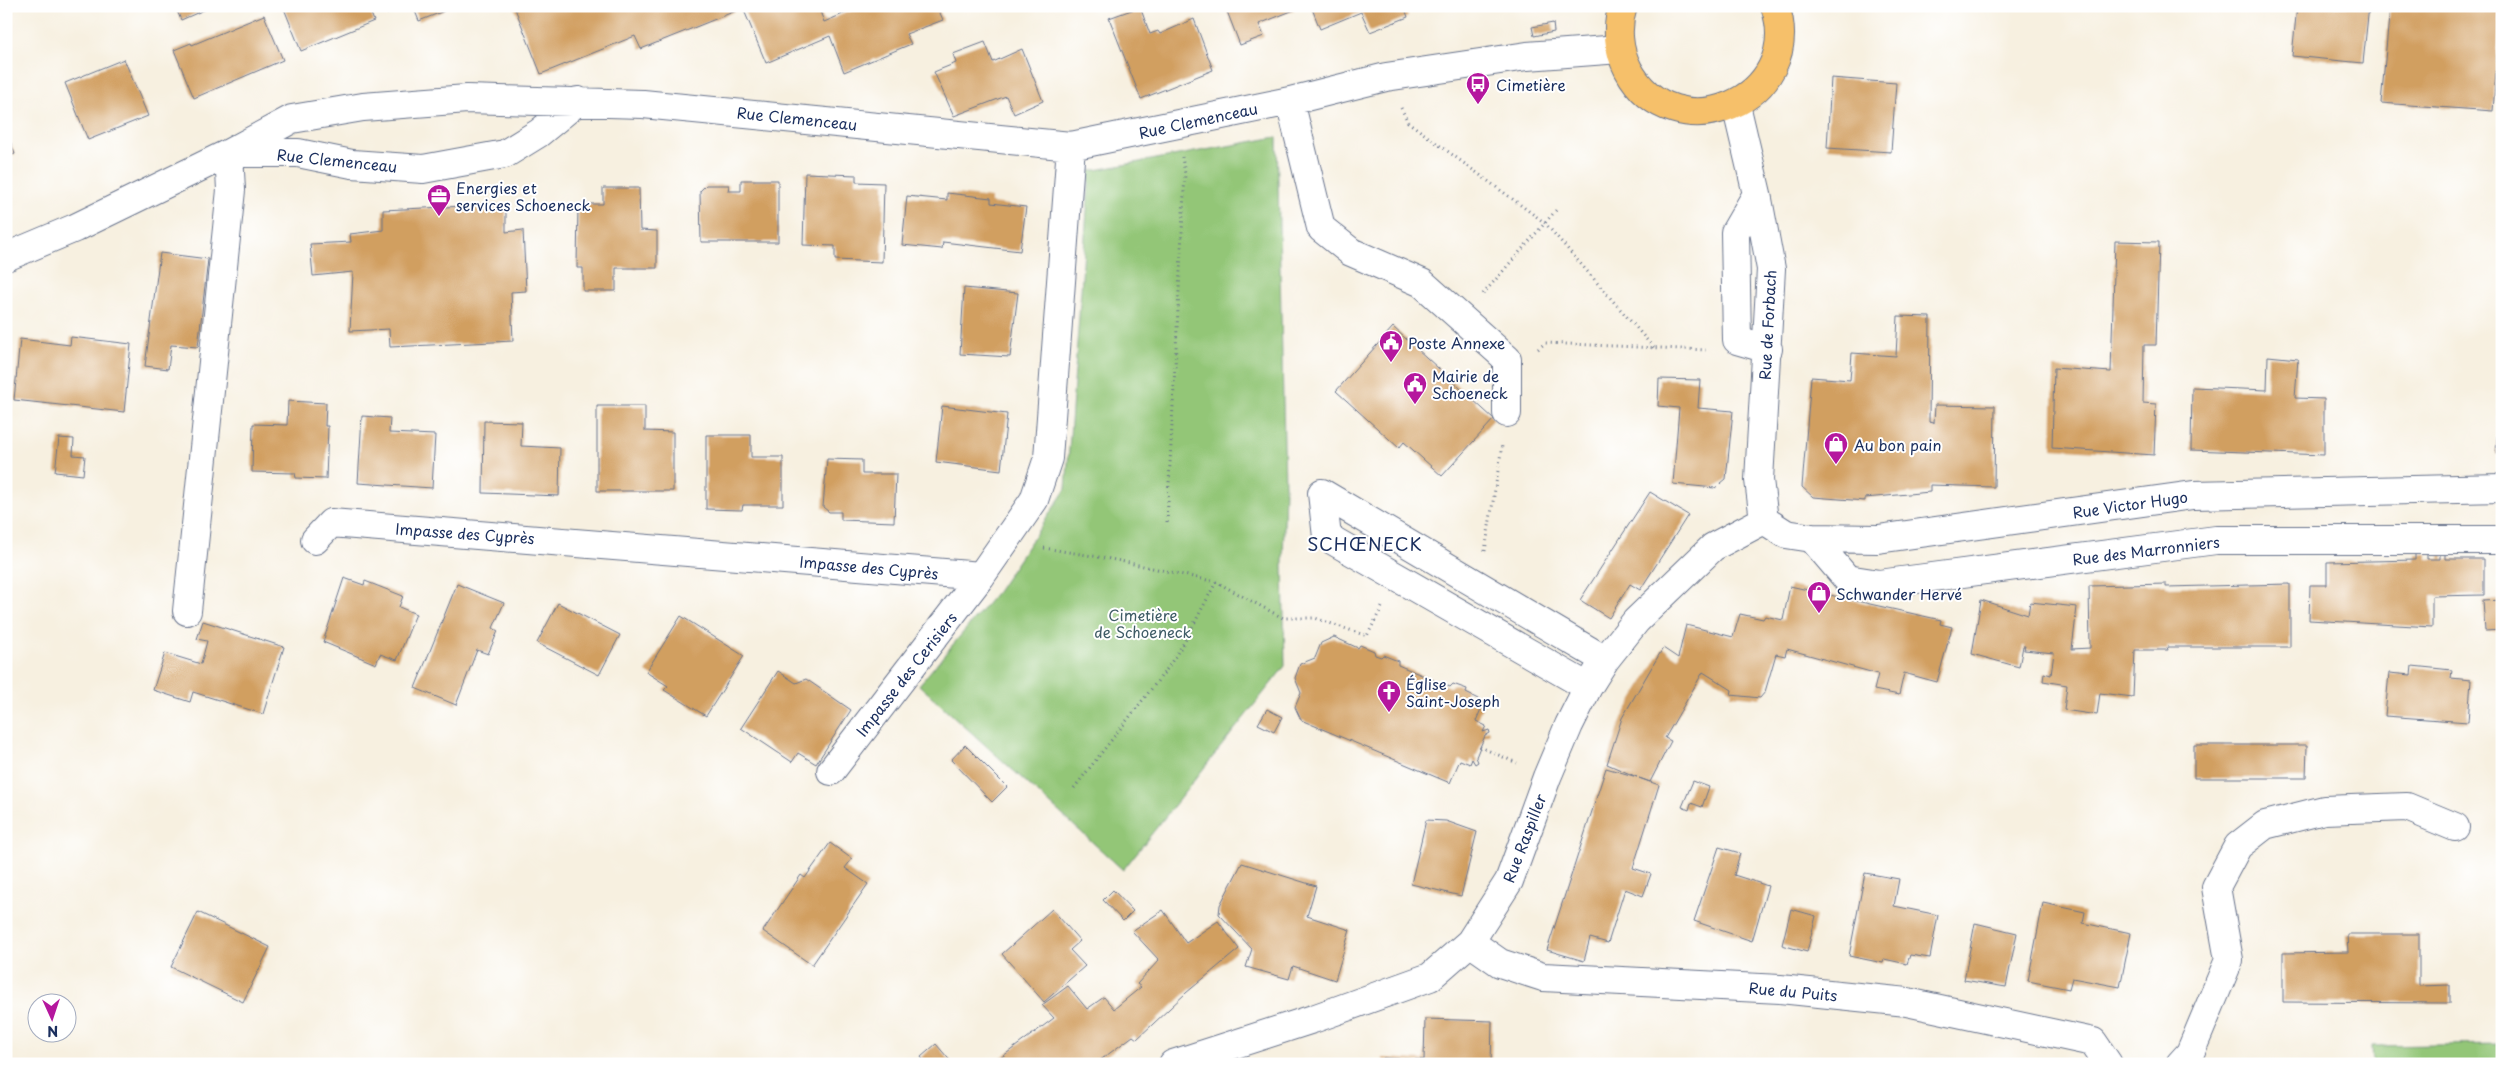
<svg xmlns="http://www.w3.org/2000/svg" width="2508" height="1070" viewBox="0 0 2508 1070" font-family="'Playpen Sans',sans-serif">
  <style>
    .green { fill: #93c677; stroke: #577a6a }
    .building { fill: #d19f61 }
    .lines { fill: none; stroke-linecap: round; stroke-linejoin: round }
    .minor-casing { stroke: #68738c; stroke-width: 30 }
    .major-casing { stroke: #68738c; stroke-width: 30 }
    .path { stroke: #68738c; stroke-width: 3; stroke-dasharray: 1 4; stroke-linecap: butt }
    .minor { stroke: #fff; stroke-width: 28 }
    .major { stroke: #f6c06b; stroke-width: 28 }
    .labels { text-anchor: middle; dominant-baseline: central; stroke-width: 4; stroke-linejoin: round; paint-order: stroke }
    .poi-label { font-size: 15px; fill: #1b2f5e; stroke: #fff; text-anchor: start }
    .street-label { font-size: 15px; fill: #1b2f5e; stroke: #fff }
    .park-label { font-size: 15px; fill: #3f5c66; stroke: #fff }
    .quarter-label { font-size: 18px; letter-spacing: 1px; fill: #1b2f5e; stroke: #fff }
  </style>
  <rect width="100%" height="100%" fill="#fff"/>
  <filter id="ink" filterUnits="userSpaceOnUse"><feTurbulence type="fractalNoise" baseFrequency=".02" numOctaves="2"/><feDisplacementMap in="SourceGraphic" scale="10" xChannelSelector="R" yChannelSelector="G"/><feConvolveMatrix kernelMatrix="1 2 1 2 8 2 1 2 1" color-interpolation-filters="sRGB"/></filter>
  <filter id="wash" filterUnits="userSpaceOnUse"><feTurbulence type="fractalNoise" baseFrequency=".0096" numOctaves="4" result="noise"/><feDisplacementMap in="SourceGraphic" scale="20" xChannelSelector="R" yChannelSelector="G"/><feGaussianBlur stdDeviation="1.12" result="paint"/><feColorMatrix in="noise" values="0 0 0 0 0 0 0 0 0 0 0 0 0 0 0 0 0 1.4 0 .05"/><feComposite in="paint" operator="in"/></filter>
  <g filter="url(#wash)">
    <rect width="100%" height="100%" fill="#f7f0e0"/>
    <path class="green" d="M1277,137L1285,487L1283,563L1285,666L1123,870L919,685L997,592L1066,489L1090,171Z
      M2502,1044V1064H2373L2372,1046Z"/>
    <g id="blocks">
      <path class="building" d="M175,6H213L181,20Z
        M283,6H368L374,21L301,51Z
        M384,6H407L387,14Z
        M413,6H442L444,11L419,21Z
        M514,6H818L824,22L862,6H937L943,20L906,34L911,44L844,72L830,36L766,63L743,8L641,49L635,36L541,74Z
        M1225,6H1292L1294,10L1259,24L1264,36L1240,45Z
        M1311,6H1404L1408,17L1370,32L1361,12L1320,29Z
        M2297,6H2369L2363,63L2292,56Z
        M2390,6H2501L2493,111L2381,103Z
        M1140,7L1150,34L1158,31L1160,34L1194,19L1213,70L1141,99L1109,18Z
        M264,15L283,60L194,98L174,50L191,43L192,45Z
        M1553,23L1554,32L1534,36L1532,27Z
        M985,42L993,62L1022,49L1043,101L1014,114L1006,96L954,116L934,72L956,63L953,54Z
        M124,59L148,116L88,140L65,83Z
        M1831,78L1896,83L1891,152L1827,148Z
        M6,131L15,154L6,157Z
        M805,173L856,175V182L884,183L882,262L835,260V246L803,245Z
        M741,180H778V242H701L700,191L706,185H729L728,191H741Z
        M603,188H639L640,230L657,231V268H616V291H583V268H577L578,204H603Z
        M947,193L991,198V203L1026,207L1020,251L943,242L942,249L902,245L907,196L947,200Z
        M506,204V232L523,230L526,291L511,292L513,341L390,347L389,329L350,331L353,272L313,276L310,244L351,242L350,234L383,230V210Z
        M2115,241L2159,242L2156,345H2144L2143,403L2156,404L2154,455L2052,448L2054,368L2111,372Z
        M160,253L208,259L198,347L171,345L168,369L145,366Z
        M964,288L1018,293L1010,357L960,354Z
        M1898,316L1930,317L1929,422L1934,423L1935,405L1995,406L1994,487L1930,485V492L1865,498V501L1813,497L1802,487L1811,377L1850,380L1852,353L1896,356Z
        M1393,327L1494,419L1442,476L1404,442L1399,448L1336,391Z
        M71,337L131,344L124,412L14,400L20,339L70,345Z
        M2268,356L2298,359L2295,398L2324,399V455L2191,450L2192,387L2267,390Z
        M1659,379L1700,380L1698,408L1733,411L1726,479L1715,488L1673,484L1679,408L1658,406Z
        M2500,392H2502V455L2496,454Z
        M288,401L326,403L325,426H328L326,479L296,478L295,473L252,472L253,424L287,425Z
        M597,406H645V431L673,432V491H597Z
        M942,406L1007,414L1001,470L936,462Z
        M362,416L390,418L389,433L435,435L432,488L358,483Z
        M484,421L522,422L521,446L560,448L559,496L483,493Z
        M706,435H751V457H783V505H743L742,510L706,509Z
        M59,438L74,439L73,455L85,456L83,475L55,472Z
        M827,459L862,460V474H896L894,522L841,520V512H829L823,507Z
        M1650,492L1688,515L1640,590L1630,584L1609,618L1580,600Z
        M2440,552H2445V559H2484V595L2432,596V627L2309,620L2310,585H2327V562L2415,560V553H2427V559H2440Z
        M344,578L364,585L365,581L403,596L399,607L416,614L397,660L380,654L376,664L323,642Z
        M457,584L504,603L493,628L498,631L488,654L477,650L456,705L415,688Z
        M2166,584V587L2290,584V647H2167L2168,650H2135L2133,697L2100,693L2097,715L2064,710L2067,685L2043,681L2044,673L2051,675L2054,653L2024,650L2025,646H2023L2019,667L1972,654L1981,600L2028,615L2030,602L2077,607L2072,649L2090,648L2089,586Z
        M1790,586L1941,620L1940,624L1952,627L1937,682L1904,673L1899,695L1874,690L1878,674L1787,649L1785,656L1776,654L1765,692L1760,698L1731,695L1732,690L1703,672L1665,738L1671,741L1650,782L1639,778L1659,785L1633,868L1651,874L1643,896L1625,889L1608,943L1590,938L1584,961L1547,950L1606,768L1637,777L1607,764L1622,718L1663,648L1678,658L1686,625L1733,637L1740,614L1763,619L1765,616L1783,620Z
        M2502,600V630L2485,631L2483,601Z
        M558,603L620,635L599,675L537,643Z
        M681,616L744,656L706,716L664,690L668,686L646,672Z
        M203,621L284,647L263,714L193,692L190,702L153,690L165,653L201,664L207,641L197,639Z
        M1334,637L1358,648L1360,645L1374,651L1375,655L1381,657L1383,655L1398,661V665L1450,687L1453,684L1467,689L1466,693L1484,702L1476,721L1486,726L1483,732L1489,730L1490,733L1485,736L1480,747L1476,757L1478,762L1475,764L1472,759L1470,764L1460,760L1450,783L1301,720L1295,707L1301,693L1295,678L1300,664L1315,658L1321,643Z
        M2412,666L2452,670L2451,678L2471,680L2468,722L2385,716L2389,673L2411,675Z
        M778,671L796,683L806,679L851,710L816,764L798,753L792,762L741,728Z
        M1267,709L1282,717L1274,732L1258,724Z
        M965,745L1007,787L992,802L951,760Z
        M2194,745H2307L2306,778H2194Z
        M1693,781L1709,787L1702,807L1691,803L1689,810L1682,807Z
        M1426,820L1446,821L1477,832L1461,896L1411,884Z
        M830,843L852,859L845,868L868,884L812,965L763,931L801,875L805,878Z
        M1719,847L1740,853L1734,875L1768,886L1752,941L1694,921Z
        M1242,863L1316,886L1307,916L1350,930L1335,980L1293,966L1289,979L1246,967L1252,949L1219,914L1220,905Z
        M1865,873L1899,879L1894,906L1938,915L1930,958L1910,955L1907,964L1884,959L1883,963L1849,956Z
        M1113,890L1133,911L1123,921L1103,900Z
        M2043,903L2085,912L2083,923L2131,933L2120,987L2072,978L2069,989L2028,981Z
        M1052,909L1080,941L1070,950L1085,966L1044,1002L1002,954Z
        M1791,909L1816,916L1807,952L1782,945Z
        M1163,910L1186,943L1218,921L1239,949L1186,993L1137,1039L1133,1036L1095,1064H996L995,1062L1054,1018L1042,1005L1068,986L1087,1009L1104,997L1114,1009L1141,987L1137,984L1159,960L1132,931Z
        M198,912L270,947L243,1002L171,967Z
        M1975,923L2017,933L2006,987L1964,980Z
        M2347,934H2419V986L2450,985V1003L2283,1002V953L2348,952Z
        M1425,1019L1492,1021L1491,1064H1383V1058L1424,1060Z
        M936,1044L953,1064H926L921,1057Z"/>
    </g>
  </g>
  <g filter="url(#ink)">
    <use href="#blocks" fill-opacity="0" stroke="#68738c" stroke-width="1"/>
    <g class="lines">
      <g class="minor-casing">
        <path id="minor" d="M1290,101L1321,228L1351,252L1422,283L1507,359V413
          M1736,105L1757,194L1771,269L1759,480L1764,520
          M233,153H298L352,164L423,169L505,154L539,133L578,101
          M1757,194L1735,232L1737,340L1768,349
          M6,257L75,228L229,153L292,119L363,107L467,99L643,104L1071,146L1290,101L1386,77L1527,56L1620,49
          M1764,520L1786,534L1812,538L1878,539L2193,495L2502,488
          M1812,538L1847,579L1879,584L2216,540H2502
          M315,540L331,523L981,576
          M187,611L231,190L229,153
          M1588,687L1327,537L1322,493L1605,660
          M831,771L981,576L1034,500L1048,458L1071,146
          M1470,942L1500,963L1543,977L1780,989L1907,1002L2093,1042L2108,1064
          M1173,1064L1313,1019L1430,977L1470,942L1509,881L1547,777L1569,725L1588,687L1605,660L1636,621L1713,547L1764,520
          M2180,1064L2190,1053L2229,960L2216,887L2238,846L2265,825L2324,810L2407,807L2455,827"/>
      </g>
      <g class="major-casing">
        <path id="major" d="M1623,6C1616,27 1618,50 1628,69C1674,156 1807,99 1775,6"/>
      </g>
      <path class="path" d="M1401,108L1408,122L1545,223L1654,348
        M1483,294L1558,208
        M1538,349L1545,343L1706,350
        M1167,522L1185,174L1182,157
        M1044,548L1111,559L1216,582L1283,618H1315L1367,636L1382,607
        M1485,551L1502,446
        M1480,747L1517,763
        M1074,788L1167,669L1185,641L1216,582"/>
      <use href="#minor" class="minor"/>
      <use href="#major" class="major"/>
    </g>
  </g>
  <defs>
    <g id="bus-pin" transform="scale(1.25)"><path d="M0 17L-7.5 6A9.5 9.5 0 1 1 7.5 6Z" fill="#b5179e" stroke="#fff"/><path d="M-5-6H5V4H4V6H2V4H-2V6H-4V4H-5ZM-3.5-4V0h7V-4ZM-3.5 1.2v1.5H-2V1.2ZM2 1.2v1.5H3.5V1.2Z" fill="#fff"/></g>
    <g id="office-pin" transform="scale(1.25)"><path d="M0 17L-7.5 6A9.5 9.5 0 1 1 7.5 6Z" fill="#b5179e" stroke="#fff"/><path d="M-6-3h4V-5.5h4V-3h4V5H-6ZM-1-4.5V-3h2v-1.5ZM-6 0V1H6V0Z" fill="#fff"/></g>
    <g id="civic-pin" transform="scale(1.25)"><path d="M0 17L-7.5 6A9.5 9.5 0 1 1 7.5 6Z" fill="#b5179e" stroke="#fff"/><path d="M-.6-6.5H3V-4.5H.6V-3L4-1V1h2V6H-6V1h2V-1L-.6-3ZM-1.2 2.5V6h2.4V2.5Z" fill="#fff"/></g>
    <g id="shop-pin" transform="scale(1.25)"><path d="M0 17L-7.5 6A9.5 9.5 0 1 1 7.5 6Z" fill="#b5179e" stroke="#fff"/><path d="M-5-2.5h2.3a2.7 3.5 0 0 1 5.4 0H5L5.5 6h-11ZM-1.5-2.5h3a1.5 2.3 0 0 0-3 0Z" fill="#fff"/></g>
    <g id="church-pin" transform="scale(1.25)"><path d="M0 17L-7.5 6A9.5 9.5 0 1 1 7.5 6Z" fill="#b5179e" stroke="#fff"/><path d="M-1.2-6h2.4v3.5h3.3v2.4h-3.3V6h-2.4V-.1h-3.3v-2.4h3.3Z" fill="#fff"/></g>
  </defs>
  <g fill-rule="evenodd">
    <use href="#bus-pin" x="1478" y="84"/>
    <use href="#office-pin" x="439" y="196"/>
    <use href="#civic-pin" x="1391" y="342"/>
    <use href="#civic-pin" x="1415" y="384"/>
    <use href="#shop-pin" x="1836" y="444"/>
    <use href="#shop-pin" x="1819" y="593"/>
    <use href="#church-pin" x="1389" y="692"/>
  </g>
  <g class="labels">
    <g class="poi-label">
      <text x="1496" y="84">Cimetière</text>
      <text x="456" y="187">Energies et<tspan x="456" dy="17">services Schoeneck</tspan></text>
      <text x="1408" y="342">Poste Annexe</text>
      <text x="1432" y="375">Mairie de<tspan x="1432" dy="17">Schoeneck</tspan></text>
      <text x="1854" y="444">Au bon pain</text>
      <text x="1836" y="593">Schwander Hervé</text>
      <text x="1406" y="683">Église<tspan x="1406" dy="17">Saint-Joseph</tspan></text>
    </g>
    <g class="street-label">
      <text transform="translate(797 118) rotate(6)">Rue Clemenceau</text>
      <text transform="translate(1198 120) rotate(-12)">Rue Clemenceau</text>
      <text transform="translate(337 160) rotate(6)">Rue Clemenceau</text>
      <text transform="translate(1767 325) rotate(-87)">Rue de Forbach</text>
      <text transform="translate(2130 504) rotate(-8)">Rue Victor Hugo</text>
      <text transform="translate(465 533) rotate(4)">Impasse des Cyprès</text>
      <text transform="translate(2146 550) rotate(-7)">Rue des Marronniers</text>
      <text transform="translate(869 567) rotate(5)">Impasse des Cyprès</text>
      <text transform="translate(906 674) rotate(-52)">Impasse des Cerisiers</text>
      <text transform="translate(1524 838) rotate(-69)">Rue Raspiller</text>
      <text transform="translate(1793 991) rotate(5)">Rue du Puits</text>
    </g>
    <g class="park-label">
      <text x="1143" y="614">Cimetière<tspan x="1143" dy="17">de Schoeneck</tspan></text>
    </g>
    <g class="quarter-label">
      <text x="1365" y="543">SCHŒNECK</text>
    </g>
  </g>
  <rect width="2508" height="1070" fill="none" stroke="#fff" stroke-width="25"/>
  <g transform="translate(52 1018) rotate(177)"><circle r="24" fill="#ffffff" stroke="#a4acbf"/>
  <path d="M0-4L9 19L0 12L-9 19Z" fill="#b5179e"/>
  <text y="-8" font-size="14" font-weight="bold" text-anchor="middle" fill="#1b2f5e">N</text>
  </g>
</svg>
